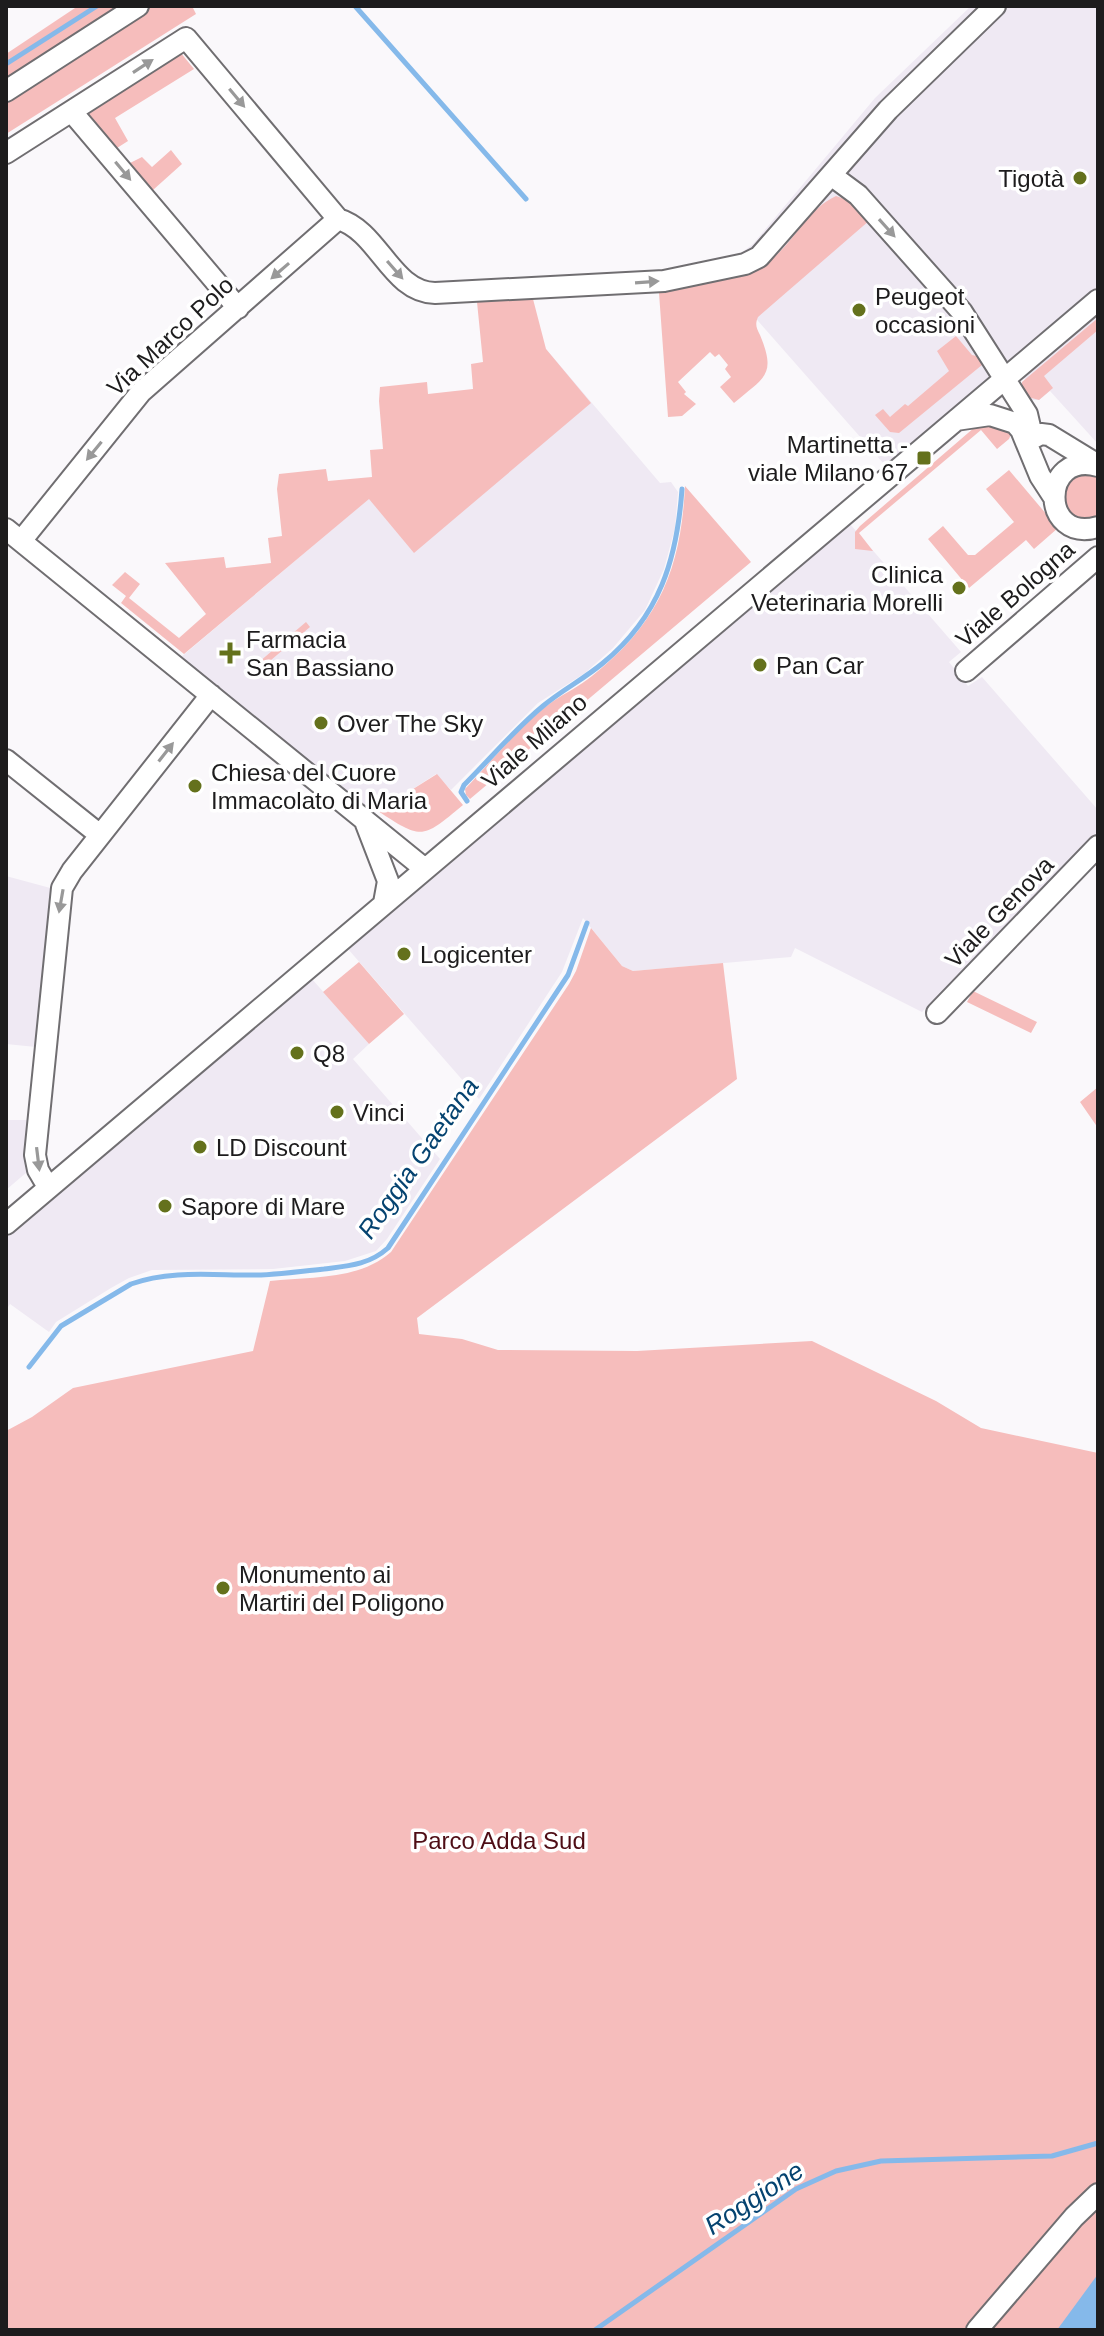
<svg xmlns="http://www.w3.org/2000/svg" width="1104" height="2336" viewBox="0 0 1104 2336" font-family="Arial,sans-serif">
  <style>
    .built { fill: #efe9f3 }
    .green { fill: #f6bdbc }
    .water { fill: #85b9ea }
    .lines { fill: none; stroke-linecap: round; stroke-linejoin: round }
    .stream { stroke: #85b9ea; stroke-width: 5 }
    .minor-casing { stroke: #706e71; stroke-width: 24 }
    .minor { stroke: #fff; stroke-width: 20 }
    .oneway { fill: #999 }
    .poi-dot { fill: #64711c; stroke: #fff; stroke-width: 3 }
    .labels { text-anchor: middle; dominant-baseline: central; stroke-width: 7; stroke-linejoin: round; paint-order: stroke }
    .poi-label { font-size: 24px; fill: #1d1c1d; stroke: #fff; text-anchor: start }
    .street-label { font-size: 24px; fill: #1d1c1d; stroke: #fff }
    .park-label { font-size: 24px; fill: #4e0d15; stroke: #fff }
    .water-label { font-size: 26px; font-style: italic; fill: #054370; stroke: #fff }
  </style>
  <rect width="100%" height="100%" fill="#faf8fb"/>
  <path class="built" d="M971,6H1098V297L891,472L708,264L741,253L753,244L875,98Z
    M1098,301V444L1050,391L1039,400H1031L1021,385L1025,379L1017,370Z
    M546,349L660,483L671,482L678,492L675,528L664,569L645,610L613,648L585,673L538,703L451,790L436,774L366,819L174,663Z
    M843,516L961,652L949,662L968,686L982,677L1098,810V831L922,1012L795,948L791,957L633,971L622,966L583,918L562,972L479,1099L341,941Z
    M6,876L54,889L36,1047L6,1044Z
    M305,971L369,1044L353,1059L440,1159L387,1239L376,1251L345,1261L273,1269L152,1270L129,1278L111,1288L56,1322L49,1332L10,1304L6,1310V1227Z
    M6,1120H32L27,1172L6,1190Z"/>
  <path class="green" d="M78,6H192L196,14L6,134V54Z
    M180,52L194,69L115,118L128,141L117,148L88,113V109Z
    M171,150L182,164L153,190L130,163L142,157L152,167Z
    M836,196L850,201L870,220L758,317C755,324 756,327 760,335C777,376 764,377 734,403L720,387L731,377L725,369L728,365L719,354L715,357L710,352L678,382L686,392L684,394L696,404L682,416L668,417L659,293C693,285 747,279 773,258C795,240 809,208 836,196Z
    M533,299L546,349L591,403L414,553L369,499L184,654L121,603L126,596L112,585L125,572L140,584L129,598L179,638L206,614L165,563L224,557L226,568L271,563L268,538L282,536L277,489L279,474L326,469L328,481L372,477L370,450L383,449L379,401L380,387L427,382L428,394L473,389L471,364L483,362L477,302Z
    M1098,318V330L1044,376L1053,388L1039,400L1028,397L1022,388V382Z
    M956,336L972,355L984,358L982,365L899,433L890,432L875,415L883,409L890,417L905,404L908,406L949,371L937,351Z
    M988,422L1012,432L1009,439L997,449L981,430L859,533L873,551L855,549V532L860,526L975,427Z
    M1009,470L1058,528L1034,549L1026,540L969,588L928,539L943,526L968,555H975L1014,522L986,489Z
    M1082,474L1098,477V518C1080,524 1072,518 1062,503C1064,488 1066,479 1082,474Z
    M685,486L751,562L470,799L466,795L465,789C491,762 522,723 552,702C565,693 580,686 592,676C659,623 681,569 685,486Z
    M306,622L310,627L250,678L246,673Z
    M437,774L463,805C423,838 423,841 378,811Z
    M591,928L622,966L633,971L723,963L737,1079L417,1318L419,1334L462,1339L498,1350L637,1351L812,1341L936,1401L981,1428L1098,1453V2330H6V1431L32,1417L73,1388L253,1351L270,1281C309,1277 360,1280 391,1252L569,984L576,971Z
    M359,962L404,1014L369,1044L323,992Z
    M973,991L1037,1022L1031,1033L967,1002Z
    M1098,1087V1128L1080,1102Z"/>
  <path class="water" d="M1098,2274V2330H1057Z"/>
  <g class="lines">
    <path class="stream" d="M355,6L526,199
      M6,64L97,6
      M467,801L461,792L464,785C490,759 515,729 543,706C562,690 584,679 603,663C660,616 677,559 682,489
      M29,1367L61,1326L131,1284C172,1269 218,1276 261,1275C282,1274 303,1271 324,1269C348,1266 369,1265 388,1248L568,975L587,923
      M595,2330L796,2189L836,2171L881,2161L1052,2156L1098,2143"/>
    <g class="minor-casing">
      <path id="minor" d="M6,91L138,6
        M72,112L238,308
        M6,153L186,38L338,219C379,231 391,292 435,293L664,281L745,264L759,257L888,110L995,6
        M831,175L858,195L962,312L1027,414L1030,427L1026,442
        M956,420L990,415L1015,423L1021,430L1040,476L1053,496
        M1026,442L1041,434L1049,435L1098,465
        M1098,466C1040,450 1040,544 1098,527
        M6,529L425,869
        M21,541L141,392L338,219
        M966,671L1098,557
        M6,760L100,835
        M366,824L388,881L384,903
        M937,1013L1098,846
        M48,1187L38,1170L35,1155L62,888L72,871L211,695
        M6,1224L1098,300
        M977,2330L1074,2217L1098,2194"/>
    </g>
    <use href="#minor" class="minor"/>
  </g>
  <defs><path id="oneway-solid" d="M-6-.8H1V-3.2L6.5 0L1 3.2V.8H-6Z" transform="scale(2)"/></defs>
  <g class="oneway">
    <use href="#oneway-solid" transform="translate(143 66) rotate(-33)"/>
    <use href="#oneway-solid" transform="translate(237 98) rotate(50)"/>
    <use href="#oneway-solid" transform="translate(123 171) rotate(50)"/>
    <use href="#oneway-solid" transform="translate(887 228) rotate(48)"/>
    <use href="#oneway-solid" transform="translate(395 270) rotate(49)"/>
    <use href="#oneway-solid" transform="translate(280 271) rotate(139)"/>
    <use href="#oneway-solid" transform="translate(647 282) rotate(-4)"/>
    <use href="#oneway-solid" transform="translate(94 451) rotate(129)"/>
    <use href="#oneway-solid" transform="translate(166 752) rotate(-52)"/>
    <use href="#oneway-solid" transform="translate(61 901) rotate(100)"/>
    <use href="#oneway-solid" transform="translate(38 1159) rotate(83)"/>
  </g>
  <g class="poi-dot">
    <circle cx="1080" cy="178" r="8"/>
    <circle cx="859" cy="310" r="8"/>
    <rect x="916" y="450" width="16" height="16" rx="4"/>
    <circle cx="959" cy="588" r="8"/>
    <path d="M226 641h8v8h8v8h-8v8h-8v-8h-8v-8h8z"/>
    <circle cx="760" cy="665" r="8"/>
    <circle cx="321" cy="723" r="8"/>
    <circle cx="195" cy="786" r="8"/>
    <circle cx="404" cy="954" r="8"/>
    <circle cx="297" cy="1053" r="8"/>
    <circle cx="337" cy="1112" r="8"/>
    <circle cx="200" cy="1147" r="8"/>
    <circle cx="165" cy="1206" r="8"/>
    <circle cx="223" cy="1588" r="8"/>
  </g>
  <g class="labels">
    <g class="poi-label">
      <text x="1064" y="178" text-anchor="end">Tigotà</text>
      <text x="875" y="296">Peugeot<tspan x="875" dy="28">occasioni</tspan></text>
      <text x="908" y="444" text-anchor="end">Martinetta -<tspan x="908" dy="28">viale Milano 67</tspan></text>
      <text x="943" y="574" text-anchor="end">Clinica<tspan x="943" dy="28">Veterinaria Morelli</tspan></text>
      <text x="246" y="639">Farmacia<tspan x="246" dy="28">San Bassiano</tspan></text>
      <text x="776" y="665">Pan Car</text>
      <text x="337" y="723">Over The Sky</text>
      <text x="211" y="772">Chiesa del Cuore<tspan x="211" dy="28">Immacolato di Maria</tspan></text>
      <text x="420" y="954">Logicenter</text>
      <text x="313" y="1053">Q8</text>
      <text x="353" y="1112">Vinci</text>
      <text x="216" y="1147">LD Discount</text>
      <text x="181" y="1206">Sapore di Mare</text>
      <text x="239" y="1574">Monumento ai<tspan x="239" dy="28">Martiri del Poligono</tspan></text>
    </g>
    <g class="street-label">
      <text transform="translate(170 336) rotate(-43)">Via Marco Polo</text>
      <text transform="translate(1015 594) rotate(-41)">Viale Bologna</text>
      <text transform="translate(534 741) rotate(-41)">Viale Milano</text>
      <text transform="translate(999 912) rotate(-46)">Viale Genova</text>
    </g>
    <g class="park-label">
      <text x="499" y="1840">Parco Adda Sud</text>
    </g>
    <g class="water-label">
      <text transform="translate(418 1158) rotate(-55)">Roggia Gaetana</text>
      <text transform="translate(754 2198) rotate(-33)">Roggione</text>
    </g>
  </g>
  <rect width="1104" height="2336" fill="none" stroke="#1d1c1d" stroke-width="16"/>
</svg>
